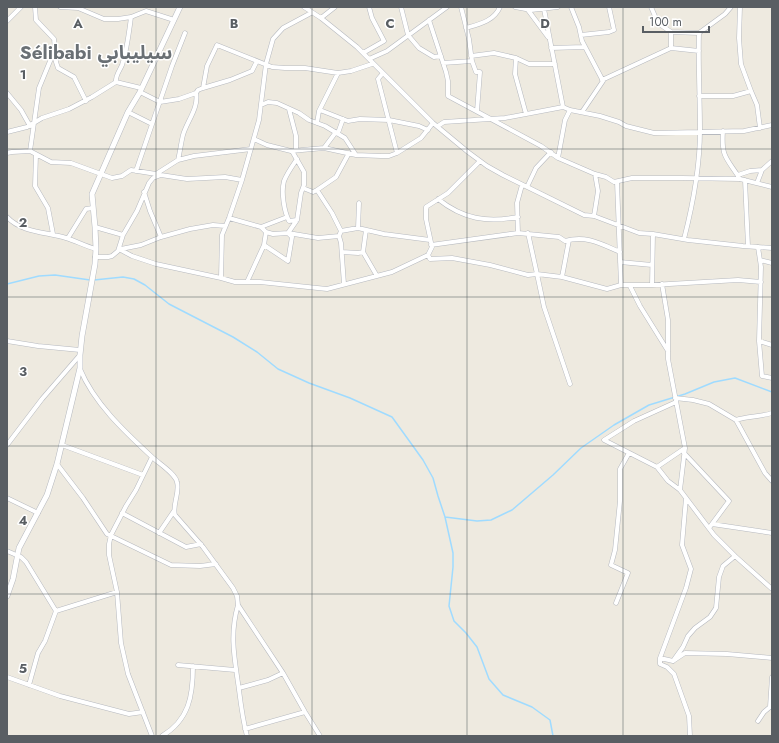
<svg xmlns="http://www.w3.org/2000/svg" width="779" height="743" viewBox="0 0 779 743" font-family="Jost,'Noto Sans Arabic',sans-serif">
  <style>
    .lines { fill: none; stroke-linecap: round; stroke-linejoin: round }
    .stream { stroke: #9fdbff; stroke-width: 1.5 }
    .minor-casing { stroke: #b6b9bf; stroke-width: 5 }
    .tertiary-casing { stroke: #b6b9bf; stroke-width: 6 }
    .minor { stroke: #fff; stroke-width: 4 }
    .tertiary { stroke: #fff; stroke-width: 5 }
    .grid { fill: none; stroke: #595e63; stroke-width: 1; stroke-opacity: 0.55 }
    .labels { text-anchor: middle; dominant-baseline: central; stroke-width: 3; stroke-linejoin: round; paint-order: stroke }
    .town-label { font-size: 19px; font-weight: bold; fill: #6a7075; stroke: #fff }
    .grid-label { font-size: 13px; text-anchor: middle; font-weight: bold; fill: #595e63; stroke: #fff; stroke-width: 3; stroke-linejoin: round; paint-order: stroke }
  </style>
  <rect width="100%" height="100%" fill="#eeeae0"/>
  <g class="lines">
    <path class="stream" d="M94,280L123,277L134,279L145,285L169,304L233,337L257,352L278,369L309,383L350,398L392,417L423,460L433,478L438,496L445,517L453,553V567L449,606L454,621L466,633L477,647L489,679L503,695L532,707L550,720L553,736
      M7,284L39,276L55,275L90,280
      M445,517L477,521L491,520L512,510L553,475L581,448L614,425L649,405L685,394L714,382L735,378L772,392"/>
    <g class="minor-casing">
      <path id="minor" d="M60,7L78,8L104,19H118L131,17L146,11L174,20
        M304,7L321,18L357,47L433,123L468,152L487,166L503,175L584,215L594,216L639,233L653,234L688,240L743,246L772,248
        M401,7L408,35L419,48L434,57L441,56
        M515,7L531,10L558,7
        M571,7L579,27L582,41L603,81L582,112
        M740,7L739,38L741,64L751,91
        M544,9L563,107
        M528,10L548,37
        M321,18L335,7
        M429,20L446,72L448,81V96L541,146L558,158L595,174L606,177L614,182L632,178H682L740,179L772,187
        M7,21L21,7
        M466,28C480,24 494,21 500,7
        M671,32L699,33
        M581,35L609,32L614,30L609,7
        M551,48L584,47
        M671,48L699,51
        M55,50L56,62L58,68L74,77L86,101
        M363,53L384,41L372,18L369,7
        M471,56L494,53L516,58
        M369,59L387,51L447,7
        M472,61L476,72H480L477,111
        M443,63L472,61L469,39L461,7
        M383,73L378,79L397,153
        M602,80L671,48V32L658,23L651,7
        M116,82C115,76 120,70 122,65C127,50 129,33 131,17
        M203,88L207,66L217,45L272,67L285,68H305L338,73L351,71L372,64
        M140,92L160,102L179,99L196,93L198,90L203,88L230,80L252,71L257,61
        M7,93L21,110L30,126
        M699,96H733L751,91L757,105L760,128
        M261,105L268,102L277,103L299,113L309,120L325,126L345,138L356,155L381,156H389L397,153L421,138L433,123
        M289,109L296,136V150
        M320,110L348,121L360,119L389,120L419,126L428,130
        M128,112L152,124
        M526,114L515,74L516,58L529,64H555
        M317,123L319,111L338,73
        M438,126L444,122L505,118L563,107L570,110L600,116L619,122L626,126L654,133L744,131L772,125
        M723,131C721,158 727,158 740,179
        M7,132L27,127L42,118L69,109L92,97L116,82L141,88
        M338,133L343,119
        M254,139L267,145L291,151L324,148L356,155
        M324,148L336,132
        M30,151L39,88L55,49L54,39L36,20L35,7
        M7,153L12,152L30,151L51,162L71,163L112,178L122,176L131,170L156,174L178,160L194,156L251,149
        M36,155L35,186L48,208L53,234
        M558,158L565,120L570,110
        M297,159C293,165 287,173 284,181C281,192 284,211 289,221L297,220
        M178,160C180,152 181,143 183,135C187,121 199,108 196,93
        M136,171L172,66L185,33
        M738,175L750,171L762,170
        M745,180L748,246
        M757,183L762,170L772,161
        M527,187L536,168L551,152
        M303,188L313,192L317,190
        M144,192L150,211L161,237
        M438,199C463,219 487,223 518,217
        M594,216L598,191L595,174
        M7,217C22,233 47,232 66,238C76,241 85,246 96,249
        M229,218L261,227L266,232L264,245L247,282
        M95,227L123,235
        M261,227L287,217
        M358,228L359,203
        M366,230L363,252L377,276
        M341,231L332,213L317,190L336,177L349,153
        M266,232L273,234L288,233L318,238L339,236L341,231L358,228L384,234L430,240
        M518,233L559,237L565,241C587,235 601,244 620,252
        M528,233L537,274L562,277L607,289L621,285L617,182
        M339,236L341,243L344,284
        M68,238L86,209L93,208
        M684,239C693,204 700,167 700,130C700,98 698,65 699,33L725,14L731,7
        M264,245L288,261L292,237L288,233L297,220L301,193L304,185V172L292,151
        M431,245L518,233L517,203L522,185
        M758,247L761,267L759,341L762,376L772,378
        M119,249L132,256L156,264L221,278L235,282H260L327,289L392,272L428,255L432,247L426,219V207L448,193L480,161
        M121,249L141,245L161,237L190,229L213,225L225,226
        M342,252L358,253L363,252
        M428,255L430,259L452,258L490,265L528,275L537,274L544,307L570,384
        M95,257H108L112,256L118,251L123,235L137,211L149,183L153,178L161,175L187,179L225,177L242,180
        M760,260L772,263
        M620,262L652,265
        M562,277L569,240
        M221,278L222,235L229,218L242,180L259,120L266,64L273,39L283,28L311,13
        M662,284L668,320V359L685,448L680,490L714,535L735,556L772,589
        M621,285H652L653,234
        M652,285L738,280L761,282
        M630,286L640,306L668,351
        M7,341L38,346L80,350
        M759,341L772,345
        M80,369C94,403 124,431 151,456C158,463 175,473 177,482C180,493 172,505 175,515L203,547L233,588L237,596L238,605L283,673L305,712L320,736
        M675,398L693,400L709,404L736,420L765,473L772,481
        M676,402L634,421L604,440L657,467L685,448
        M736,420C748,416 760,417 772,413
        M7,445L42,399L80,355
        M62,445L143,475
        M684,453L729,501L709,528
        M152,457L136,490L126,506L111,535L109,544V555L117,592L121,643L128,674L152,736
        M57,464L83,498L107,534L171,565L200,566L216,564
        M657,467L668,481L680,490
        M7,498L38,513
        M686,498L682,545L691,569L686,588L660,658V664L667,667L674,674L689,716L690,736
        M122,513L186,547L201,544
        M712,524L772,533
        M159,533L174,511
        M7,551L21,557L26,562L56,611
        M616,603L628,573L611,565L615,550L620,501V469L629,453
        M238,605C229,636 235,660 239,690C241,706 243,721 247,736
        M56,611L117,592
        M660,658L673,661L685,653L727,654L772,658
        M673,661L683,647L688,636L695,628L710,617L716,608L719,577L723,566L735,556
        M178,665L235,670
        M7,677L60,696L129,714L143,712
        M29,685L38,653L45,641L56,611
        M239,688L268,680L283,673
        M758,721L764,712L770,707L772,677
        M245,729L305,712
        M162,736C189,720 193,696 193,666"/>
    </g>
    <g class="tertiary-casing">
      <path id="tertiary" d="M7,596L13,579L19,548L47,495L57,464L80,368V355L82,336L95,264L96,249L95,227L92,194L128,112L140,92L180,7"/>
    </g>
    <use href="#minor" class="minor"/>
    <use href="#tertiary" class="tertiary"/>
  </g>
  <path class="grid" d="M156,7V736M312,7V736M467,7V736M623,7V736M7,149H772M7,297H772M7,446H772M7,594H772"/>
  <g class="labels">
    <g class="town-label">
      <text x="96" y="52">Sélibabi سيليبابي</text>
    </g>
  </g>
  <g class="grid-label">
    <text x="78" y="28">A</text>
    <text x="234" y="28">B</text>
    <text x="390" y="28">C</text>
    <text x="545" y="28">D</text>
    <text x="23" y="79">1</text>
    <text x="23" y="227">2</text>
    <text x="23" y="376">3</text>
    <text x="23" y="525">4</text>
    <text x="23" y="673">5</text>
  </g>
  <rect width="779" height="743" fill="none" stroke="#595e63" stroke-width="16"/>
  <path d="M643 26v6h66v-6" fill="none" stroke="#595e63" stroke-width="2"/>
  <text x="649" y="26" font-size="12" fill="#595e63" stroke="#ffffff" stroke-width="3" paint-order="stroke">100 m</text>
</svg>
